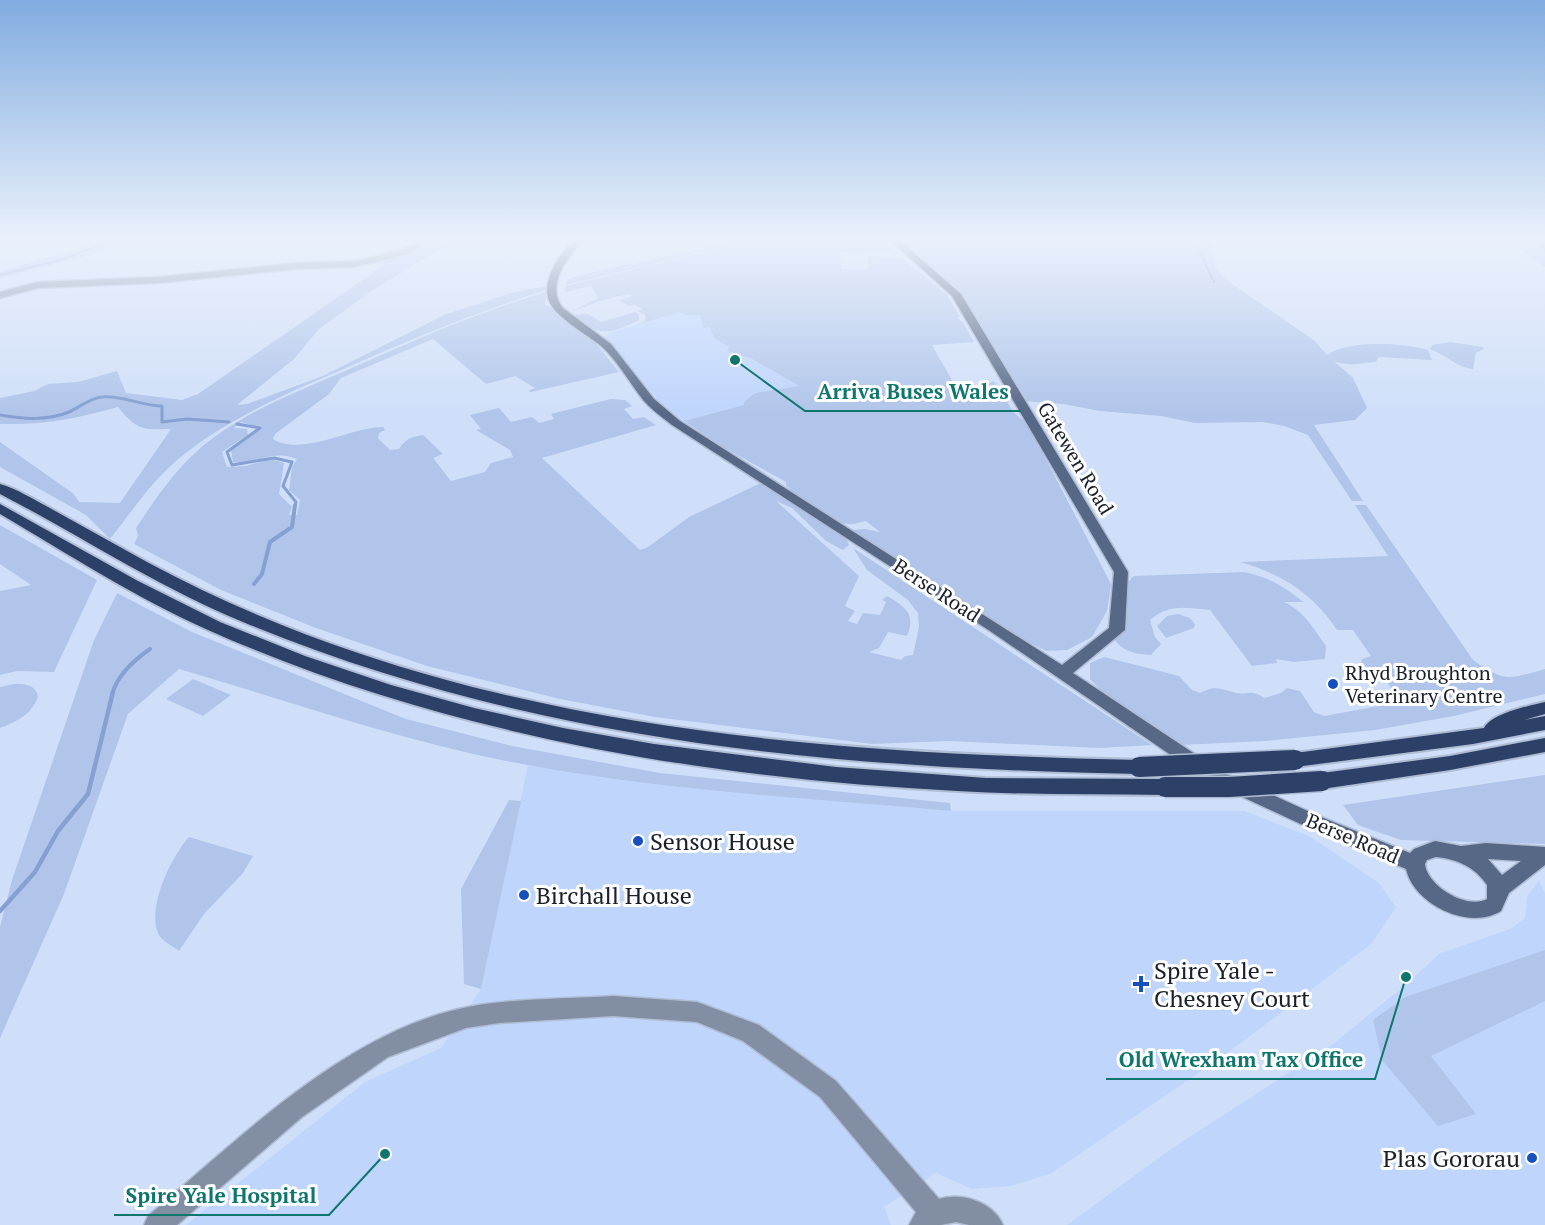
<svg xmlns="http://www.w3.org/2000/svg" width="1545" height="1225" viewBox="0 0 1545 1225" font-family="'PT Serif',serif">
  <style>
    .built { fill: #bfd5fc }
    .green { fill: #b1c5ea; fill-rule: evenodd }
    .lines { fill: none; stroke-linecap: round; stroke-linejoin: round }
    .stream-far3 { stroke: #86a1d1; stroke-width: 2 }
    .stream-far2 { stroke: #86a1d1; stroke-width: 3 }
    .stream-far1 { stroke: #86a1d1; stroke-width: 4 }
    .stream { stroke: #86a1d1; stroke-width: 4.5 }
    .tertiary-casing { stroke: #afbcd4; stroke-width: 3 }
    .secondary-casing { stroke: #afbcd4; stroke-width: 3 }
    .trunk-casing { stroke: #afbcd4; stroke-width: 4 }
    .tertiary { fill: #828ea4; fill-rule: evenodd }
    .secondary { fill: #576886; fill-rule: evenodd }
    .trunk { fill: #2c4068; fill-rule: evenodd }
    .trunk-bridge-casing { stroke: #afbcd4; stroke-width: 23; stroke-linecap: butt }
    .trunk-bridge { stroke: #2c4068; stroke-width: 20 }
    .poi-dot { fill: #1750bc; stroke: #fff; stroke-width: 2 }
    .labels { text-anchor: middle; dominant-baseline: central; stroke-width: 6; stroke-linejoin: round; paint-order: stroke }
    .street-label { font-size: 20px; fill: #191f2b; stroke: #fff }
    .poi-label { font-size: 20px; fill: #191f2b; stroke: #fff; text-anchor: start }
    .near-poi-label { font-size: 24px; fill: #191f2b; stroke: #fff; text-anchor: start }
    .leader { fill: none; stroke: #0f766e; stroke-width: 2 }
    .callout-dot { fill: #0f766e; stroke: #fff; stroke-width: 2 }
    .callout-label { font-size: 21px; text-anchor: middle; font-weight: bold; fill: #0f766e; stroke: #fff; stroke-width: 6; stroke-linejoin: round; paint-order: stroke }
  </style>
  <rect width="100%" height="100%" fill="#d0dff9"/>
  <path class="built" d="M709,300L727,346L805,389L684,421L660,402L603,337L610,333Z
    M528,765L657,784L951,811H1244L1311,837L1379,883L1396,907L1371,944L1290,1006L1223,1056L1052,1173L1011,1186L972,1189L936,1173L884,1207L891,1225H186L365,1082L441,1048L481,989Z
    M1539,880L1545,893V1225H1067L1171,1149L1333,1044L1409,982L1439,954L1512,928L1525,918L1527,897Z"/>
  <path class="green" d="M104,240H124L102,252L0,278V272Z
    M429,240H454L367,294L318,330L294,359L237,405L247,404L323,376L444,315L515,292L547,286L546,290C480,311 418,336 355,364C295,390 233,415 182,456C153,479 133,510 110,539L86,515L0,467V442L74,494L79,502L120,503L171,429C142,430 137,430 118,407C75,419 45,425 0,424V398L34,391L48,384L78,382L117,371L126,393L182,400L198,394L384,265L377,263L355,267L376,262Z
    M738,240H751L566,285L568,279L590,273Z
    M756,240H884L898,254L840,252L841,269L869,270L868,256L902,258L947,295L960,317L957,318L963,322L974,342L932,345L961,396L994,381L1014,413L1027,423L1111,584L1107,611L1092,637L1067,650L1046,651L1020,638L852,530L866,529L880,532L866,521C860,522 853,525 847,524C831,522 795,497 786,485V482L723,447L684,421L744,405V402L755,393L799,386L750,358L727,351L729,347L714,338L710,327L704,328L700,315H687L680,312L642,323L646,319L645,315L638,311L643,309L635,305L629,306L619,300L633,296L629,294L606,299L570,312L598,298L591,286L565,292L566,286Z
    M900,240H1209L1216,270L1232,284L1315,341L1327,355C1347,340 1398,343 1421,348L1428,350L1432,360L1379,357L1376,362C1361,363 1348,367 1334,361L1353,378L1367,408L1355,420L1314,425L1363,501H1352L1308,435L1284,426L1263,422L1195,423L1161,416L1100,411L1063,404L1027,401L960,291Z
    M1505,240H1545V267Z
    M546,292L545,304L589,335L619,372L531,392L528,391L535,388L515,376L486,384L433,339L341,378L329,394L275,434L273,439C302,457 351,427 383,427L385,430L379,433L378,438L390,450L399,449C405,439 411,437 423,435L443,454L433,458L451,481L485,472L491,463L513,457L510,450L476,430L481,429L470,415L499,408L511,422L532,417L539,423L554,419L551,414L611,399L625,400L632,406L624,409L633,419L644,417L656,425L542,458L640,550L648,547L689,517L765,481L843,532L849,545L843,550L826,541L792,508L776,501L859,576L845,606L855,611L848,621L857,624L863,613L880,615L886,602L882,600L887,596C906,607 916,614 907,636L888,632L879,648L869,652L901,660L905,656L913,655L919,627L918,613L908,600L867,570L853,548L1152,745L1100,748L949,741L872,744L655,717L560,699L427,666L316,628L221,590L134,544L138,536L136,528C154,501 171,475 195,453C239,413 299,391 354,367C417,339 479,312 546,292ZM241,422L260,428L259,430L231,450L233,462C255,466 271,448 297,459L292,467L289,490L300,500L297,515H289L292,507L279,494L284,463L270,459L246,466L227,467L222,452L248,435L247,429L234,428Z
    M635,312L639,315V320C612,333 599,339 575,315L588,314L601,322Z
    M1450,342L1483,347L1484,349L1476,353L1473,369C1458,368 1444,354 1430,349L1432,345Z
    M1355,505H1366L1473,660C1505,683 1509,679 1545,669V694L1454,716L1375,730L1265,741L1181,745L1101,691L1090,679V663L1104,657L1152,669L1179,676L1192,690L1200,693C1217,684 1221,690 1237,693C1250,695 1251,689 1264,698L1281,693L1287,688L1300,691L1314,712L1324,716L1401,702L1384,678L1361,664L1362,659L1371,656L1353,630H1337C1314,594 1280,573 1240,562L1388,556Z
    M0,525L97,580L54,672L17,671L0,675V591L31,585L0,564Z
    M1244,572C1268,577 1284,586 1303,602H1284C1304,611 1314,629 1326,646L1325,659L1294,662L1276,659L1277,663L1252,666L1210,610C1185,608 1170,603 1150,620L1155,637L1161,644L1151,655C1135,654 1122,652 1113,637C1120,629 1125,623 1127,612C1130,600 1122,584 1134,576Z
    M117,593L192,632L406,719L512,746L660,773L950,803L951,811C810,798 667,791 528,765C409,744 295,703 179,669L128,714L64,894L0,1038V927L12,880L94,640Z
    M1178,614L1190,618L1195,624L1194,628L1166,638L1157,626L1167,616Z
    M193,679L231,695L203,716L166,699Z
    M14,684C25,684 35,684 38,696C33,714 16,722 0,728V687Z
    M1545,775V844L1401,840L1358,825L1343,805Z
    M509,800L521,801L481,989L464,984L461,889Z
    M189,837L253,856L243,873L204,914L179,951C173,946 161,941 158,933C147,907 171,857 189,837Z
    M1545,950V1001L1431,1056L1476,1114L1438,1126L1382,1060L1373,1020L1405,997Z"/>
  <g class="lines">
    <path class="stream-far3" d="M1194,240L1214,282
      M0,275L64,259L112,240"/>
    <path class="stream-far2" d="M0,415C23,419 47,421 69,412C80,407 90,398 102,397C122,395 142,406 162,406V422L187,419L229,422
      M237,424L260,428L227,452L232,465L274,458L292,462L283,486L296,502L295,507"/>
    <path class="stream-far1" d="M254,584L262,574L270,542L292,527L295,505
      M112,694C118,674 134,660 150,649"/>
    <path class="stream" d="M0,911L35,872L58,831L88,794L113,692"/>
    <g class="tertiary-casing">
      <path id="tertiary" d="M420,240H430L408,254L354,267L296,269L158,283L38,288L0,298V292L38,282L158,277L296,263L354,261L402,250Z
        M1529,240H1539L1545,244V250Z
        M613,996L697,1002L759,1025L836,1081L939,1199C962,1192 993,1202 1003,1225H969L956,1222L941,1225H909L916,1212L820,1097L743,1041L697,1022L613,1016L499,1023L466,1028L388,1057L302,1117L177,1225H144L148,1216C239,1139 348,1030 468,1007C515,998 565,999 613,996Z"/>
    </g>
    <g class="secondary-casing">
      <path id="secondary" d="M575,240H584C568,256 545,285 563,308L611,344L654,399L680,421L1062,665L1109,628L1114,572L952,296L890,240H899L961,294L1128,572L1125,630L1073,673L1222,772L1321,817L1410,853L1414,849L1435,841L1461,846L1486,843L1545,847V865L1509,893L1501,911C1470,931 1414,905 1406,869L1307,827L1210,782L990,631L672,425C663,418 652,410 644,401C630,384 618,361 601,346C588,335 555,317 549,301C541,281 560,251 575,240ZM1436,857C1457,859 1475,867 1487,885V899C1467,910 1427,886 1425,864L1427,860ZM1488,859L1521,861L1502,875Z"/>
    </g>
    <g class="trunk-casing">
      <path id="trunk" d="M0,484C17,489 33,499 48,507C81,525 114,544 147,562C216,599 288,630 361,654C611,738 877,754 1139,760L1146,762L1149,767L1146,772L1139,774C830,768 532,742 243,622C158,587 81,536 0,494Z
        M0,504L138,581L220,622L305,656L391,685L474,708L563,728L654,744L836,767L986,778L1165,779L1172,782L1175,787L1172,792L1165,795C1096,794 1026,795 957,791C703,778 442,734 208,630C136,598 68,554 0,514Z
        M1545,702V714L1524,720L1545,716V730L1473,744L1295,767L1288,765L1285,760L1288,755L1295,753L1484,728C1492,713 1529,706 1545,702Z
        M1545,738V752L1450,770L1322,789L1315,786L1312,781L1315,776L1322,773L1450,756Z"/>
    </g>
    <use href="#tertiary" class="tertiary"/>
    <use href="#secondary" class="secondary"/>
    <use href="#trunk" class="trunk"/>
    <g class="trunk-bridge-casing">
      <path id="trunk-bridge" d="M1139,767L1295,760
        M1165,787H1229L1322,781"/>
    </g>
    <use href="#trunk-bridge" class="trunk-bridge"/>
  </g>
  <linearGradient id="sky" x2="0" y2="1"><stop stop-color="#81acdf"/><stop offset="0.58" stop-color="#eaf1fc"/><stop offset="1" stop-color="#eaf1fc" stop-opacity="0"/></linearGradient>
  <rect width="1545" height="412" fill="url(#sky)"/>
  <g class="poi-dot">
    <circle cx="1333" cy="684" r="6"/>
    <circle cx="638" cy="841" r="6"/>
    <circle cx="524" cy="895" r="6"/>
    <path d="M1138 975h6v6h6v6h-6v6h-6v-6h-6v-6h6z"/>
    <circle cx="1532" cy="1158" r="6"/>
  </g>
  <g class="labels">
    <g class="street-label">
      <text transform="translate(1076 458) rotate(59)">Gatewen Road</text>
      <text transform="translate(937 590) rotate(33)">Berse Road</text>
      <text transform="translate(1353 838) rotate(23)">Berse Road</text>
    </g>
    <g class="poi-label">
      <text x="1345" y="672">Rhyd Broughton<tspan x="1345" dy="23">Veterinary Centre</tspan></text>
    </g>
    <g class="near-poi-label">
      <text x="650" y="841">Sensor House</text>
      <text x="536" y="895">Birchall House</text>
      <text x="1154" y="970">Spire Yale -<tspan x="1154" dy="28">Chesney Court</tspan></text>
      <text x="1520" y="1158" text-anchor="end">Plas Gororau</text>
    </g>
  </g>
  <path class="leader" d="M735 360L805 411H1021M1406 977L1375 1079H1106M385 1154L329 1215H114"/>
  <g class="callout-dot">
    <circle cx="735" cy="360" r="6"/>
    <circle cx="1406" cy="977" r="6"/>
    <circle cx="385" cy="1154" r="6"/>
  </g>
  <g class="callout-label">
    <text x="913" y="399">Arriva Buses Wales</text>
    <text x="1241" y="1067">Old Wrexham Tax Office</text>
    <text x="221" y="1203">Spire Yale Hospital</text>
  </g>
</svg>
